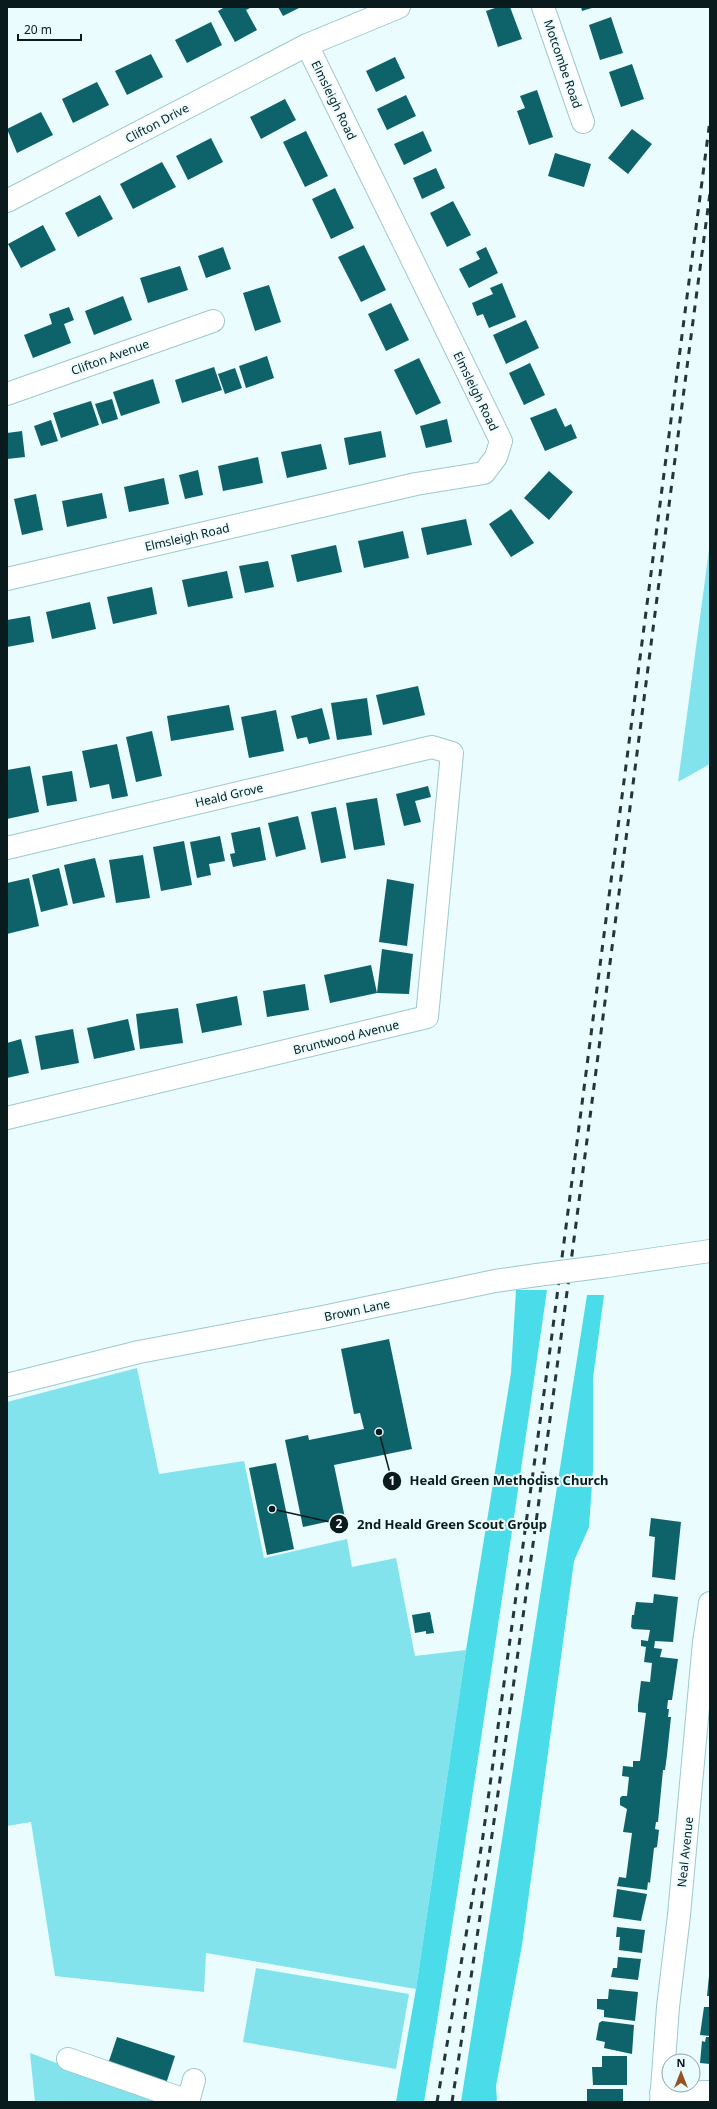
<svg xmlns="http://www.w3.org/2000/svg" width="717" height="2109" viewBox="0 0 717 2109" font-family="'Noto Sans',sans-serif">
  <style>
    .green { fill: #83e3ec }
    .forest { fill: #4adce9 }
    .building { fill: #0e6269 }
    .lines { fill: none; stroke-linecap: round; stroke-linejoin: round }
    .minor-casing { stroke: #9cc9cd; stroke-width: 24 }
    .minor { stroke: #fff; stroke-width: 22 }
    .rail { stroke: #243637; stroke-width: 3; stroke-dasharray: 7 7; stroke-linecap: butt }
    .minor-bridge-casing { stroke: #9cc9cd; stroke-width: 24; stroke-linecap: butt }
    .minor-bridge { stroke: #fff; stroke-width: 22 }
    .labels { text-anchor: middle; dominant-baseline: central; stroke-width: 4; stroke-linejoin: round; paint-order: stroke }
    .street-label { font-size: 12px; fill: #091b1c; stroke: #eafcfe }
    .leader { fill: none; stroke: #091b1c; stroke-width: 1.5 }
    .callout-dot { fill: #091b1c; stroke: #eafcfe; stroke-width: 1.5 }
    .mark-label { font-size: 12px; text-anchor: middle; font-weight: bold; fill: #fff }
    .callout-label { font-size: 13px; text-anchor: middle; font-weight: bold; fill: #091b1c; stroke: #eafcfe; stroke-width: 4; stroke-linejoin: round; paint-order: stroke }
  </style>
  <rect width="100%" height="100%" fill="#eafcfe"/>
  <path class="green" d="M710,545V764L678,782L709,550Z
    M137,1368L159,1474L244,1461L264,1558L347,1539L352,1567L396,1558L415,1656L466,1650L416,1989L206,1953L204,1992L55,1976L31,1822L7,1826V1402Z
    M256,1968L409,1994L396,2069L243,2042Z
    M30,2053L151,2099L150,2102H35Z"/>
  <path class="forest" d="M516,1290H547C508,1561 468,1832 424,2102H396L416,1989L466,1650L511,1373Z
    M587,1295H604L593,1378V1470L589,1527L574,1561L522,1945L496,2086L497,2102H461Z"/>
  <path class="building" d="M225,7H252L246,10L257,30L235,42L218,11Z
    M278,7H301L283,16Z
    M498,7H510L522,39L498,47L486,11Z
    M581,7H595L582,11Z
    M611,17L623,53L600,60L589,25Z
    M211,22L222,45L187,63L175,40Z
    M151,54L163,77L127,95L115,71Z
    M395,57L405,78L376,92L366,71Z
    M632,64L644,99L621,107L609,72Z
    M97,82L109,105L73,123L62,99Z
    M537,90L553,137L529,145L517,111L525,108L520,96Z
    M406,95L416,116L387,130L377,109Z
    M285,99L296,120L261,139L250,117Z
    M41,112L53,135L17,153L7,129Z
    M632,129L652,144L628,174L608,158Z
    M306,131L328,176L305,187L283,142Z
    M423,131L432,151L404,165L394,144Z
    M211,138L223,162L188,180L176,156Z
    M555,153L591,164L584,187L548,176Z
    M162,162L176,187L133,209L120,184Z
    M436,168L445,188L422,199L413,178Z
    M335,188L354,228L331,239L312,199Z
    M100,195L113,219L78,237L65,213Z
    M453,201L471,235L447,247L430,213Z
    M43,225L56,250L21,268L8,244Z
    M364,245L386,290L361,302L338,257Z
    M223,247L231,269L206,278L198,256Z
    M486,247L498,273L469,288L459,269L480,259L476,252Z
    M180,266L188,290L148,303L140,278Z
    M502,283L516,317L489,328L483,314L477,316L472,303L493,294L490,288Z
    M269,285L281,322L255,331L243,293Z
    M123,296L132,320L94,335L85,311Z
    M391,303L409,340L386,351L368,314Z
    M69,307L74,320L64,324L71,343L33,358L24,335L52,324L49,314Z
    M526,320L539,348L506,364L493,335Z
    M267,356L274,378L246,388L239,366Z
    M419,358L441,403L416,415L394,370Z
    M530,363L545,395L524,405L509,373Z
    M214,367L222,390L182,403L175,380Z
    M235,368L242,388L225,394L218,374Z
    M153,379L160,403L121,416L113,392Z
    M112,399L118,419L102,424L95,404Z
    M91,401L99,425L61,438L53,413Z
    M556,408L565,427L571,424L577,438L545,451L530,418Z
    M447,419L452,442L426,448L420,426Z
    M51,420L58,441L41,446L34,426Z
    M22,431L25,457L7,459V433Z
    M381,431L386,457L349,465L344,438Z
    M321,444L327,469L287,478L281,452Z
    M258,457L263,483L223,491L218,466Z
    M198,470L203,495L185,499L179,475Z
    M549,471L573,492L549,520L524,498Z
    M164,478L169,504L129,512L124,487Z
    M102,493L107,518L67,527L62,501Z
    M36,494L43,530L22,535L14,499Z
    M511,509L534,543L511,557L489,524Z
    M466,519L472,545L427,555L421,528Z
    M403,531L409,558L364,568L358,541Z
    M336,545L342,572L297,582L291,555Z
    M268,561L274,587L245,593L239,566Z
    M227,571L233,598L188,607L182,580Z
    M152,587L157,614L113,624L107,597Z
    M90,602L96,629L52,639L46,612Z
    M30,616L34,642L7,647V620Z
    M418,686L425,715L383,725L376,695Z
    M367,698L372,735L337,740L331,703Z
    M229,705L234,730L171,741L167,716Z
    M322,708L330,739L309,744L307,737L297,739L291,716Z
    M276,710L284,751L249,758L241,717Z
    M152,731L162,776L136,782L126,737Z
    M117,744L128,796L112,799L109,784L90,788L82,751Z
    M30,766L39,812L7,819V770Z
    M72,771L77,801L47,806L42,776Z
    M428,786L431,797L415,801L421,822L404,826L396,794Z
    M377,798L385,845L354,850L346,803Z
    M336,807L346,858L321,863L311,812Z
    M298,816L306,849L276,857L268,823Z
    M260,827L266,860L233,867L230,854L235,853L231,833Z
    M220,836L225,861L209,864L211,875L197,878L190,842Z
    M184,841L192,885L161,891L153,847Z
    M143,855L150,898L116,903L109,860Z
    M95,858L105,897L73,904L64,865Z
    M59,868L68,905L41,912L32,875Z
    M29,878L39,926L7,934V883Z
    M387,879L414,884L407,946L379,942Z
    M382,949L413,954L409,994L377,993Z
    M371,965L377,993L330,1003L324,975Z
    M305,984L309,1010L267,1017L263,991Z
    M237,996L242,1025L202,1033L196,1004Z
    M178,1008L183,1043L140,1049L136,1014Z
    M128,1019L135,1050L94,1059L87,1028Z
    M73,1029L79,1063L41,1070L35,1036Z
    M21,1039L29,1073L7,1078V1043Z
    M389,1339L412,1449L334,1465L345,1518L303,1527L285,1440L308,1435L309,1440L364,1429L360,1413L354,1414L341,1349Z
    M276,1463L294,1549L267,1555L249,1468Z
    M651,1518L681,1522L675,1580L652,1577L655,1537L649,1536Z
    M654,1594L678,1597L673,1642L655,1641L654,1648L662,1649L660,1657L678,1659L672,1700H668L667,1709H669L668,1717H671L667,1755L665,1770H663L658,1822H656L655,1829L659,1830L657,1847L654,1848L650,1883L648,1882L647,1890L617,1886L619,1877L626,1878L632,1833L623,1832L627,1809L620,1805V1798L622,1796H627L629,1777L622,1776L623,1766L633,1767V1761H640L646,1713L638,1712V1705L641,1681L650,1682L652,1663L644,1662L646,1647L641,1646V1640L648,1641L650,1630L633,1629L631,1627L632,1615H634L636,1602L653,1603Z
    M430,1612L434,1633L426,1634V1631L415,1633L412,1615Z
    M617,1889L647,1894L641,1921L613,1917Z
    M617,1927L645,1930L642,1953L619,1950L620,1937H616Z
    M618,1957L641,1959L638,1980L611,1977L613,1968H617Z
    M709,1976H710V1996H707Z
    M609,1989L638,1992L635,2021L604,2017V2010L597,2009V1999H608Z
    M704,2007H710V2036L700,2035Z
    M602,2021L634,2025L632,2054L604,2048L605,2042L596,2040L599,2023Z
    M117,2037L175,2056L165,2087L107,2067Z
    M706,2037H710V2064L700,2063L702,2041L705,2042Z
    M602,2056H627V2085H593L592,2067H602Z
    M587,2089H623V2102L587,2101Z"/>
  <g class="lines">
    <g class="minor-casing">
      <path id="minor" d="M543,7L583,122
        M7,201L307,45
        M7,394L213,321
        M7,579L416,484L484,473L496,457L501,441L307,45L399,7
        M7,848L432,747L452,753L427,1017L7,1118
        M607,1266L710,1251
        M7,1385L139,1352L323,1317L495,1281L537,1275
        M68,2059L188,2101
        M661,2093L710,2092
        M188,2102L194,2080
        M661,2102L668,2007L679,1915L704,1642L710,1603"/>
    </g>
    <use href="#minor" class="minor"/>
    <path class="rail" d="M437,2102L482,1843L551,1342L710,120
      M452,2102C550,1468 625,830 710,193"/>
    <g class="minor-bridge-casing">
      <path id="minor-bridge" d="M537,1275L607,1266"/>
    </g>
    <use href="#minor-bridge" class="minor-bridge"/>
  </g>
  <g class="labels">
    <g class="street-label">
      <text transform="translate(563 64) rotate(71)">Motcombe Road</text>
      <text transform="translate(334 100) rotate(64)">Elmsleigh Road</text>
      <text transform="translate(157 123) rotate(-28)">Clifton Drive</text>
      <text transform="translate(110 357) rotate(-20)">Clifton Avenue</text>
      <text transform="translate(476 391) rotate(64)">Elmsleigh Road</text>
      <text transform="translate(187 537) rotate(-13)">Elmsleigh Road</text>
      <text transform="translate(229 795) rotate(-13)">Heald Grove</text>
      <text transform="translate(346 1037) rotate(-14)">Bruntwood Avenue</text>
      <text transform="translate(357 1310) rotate(-12)">Brown Lane</text>
      <text transform="translate(685 1852) rotate(-84)">Neal Avenue</text>
    </g>
  </g>
  <path class="leader" d="M379 1432L392 1481M272 1509L339 1524"/>
  <g class="callout-dot">
    <circle cx="379" cy="1432" r="4"/>
    <circle cx="272" cy="1509" r="4"/>
    <circle cx="392" cy="1481" r="10"/>
    <circle cx="339" cy="1524" r="10"/>
  </g>
  <g class="mark-label">
    <text x="392" y="1485">1</text>
    <text x="339" y="1528">2</text>
  </g>
  <g class="callout-label">
    <text x="509" y="1485">Heald Green Methodist Church</text>
    <text x="452" y="1529">2nd Heald Green Scout Group</text>
  </g>
  <rect width="717" height="2109" fill="none" stroke="#091b1c" stroke-width="16"/>
  <g transform="translate(681 2073)"><circle r="19" fill="#eafcfe" stroke="#90a2a4"/>
  <path d="M0-3L7 15L0 10L-7 15Z" fill="#965322"/>
  <text y="-6" font-size="11" font-weight="bold" text-anchor="middle" fill="#091b1c">N</text>
  </g>
  <path d="M18 34v6h63v-6" fill="none" stroke="#091b1c" stroke-width="2"/>
  <text x="24" y="34" font-size="12" fill="#091b1c" stroke="#eafcfe" stroke-width="3" paint-order="stroke">20 m</text>
</svg>
